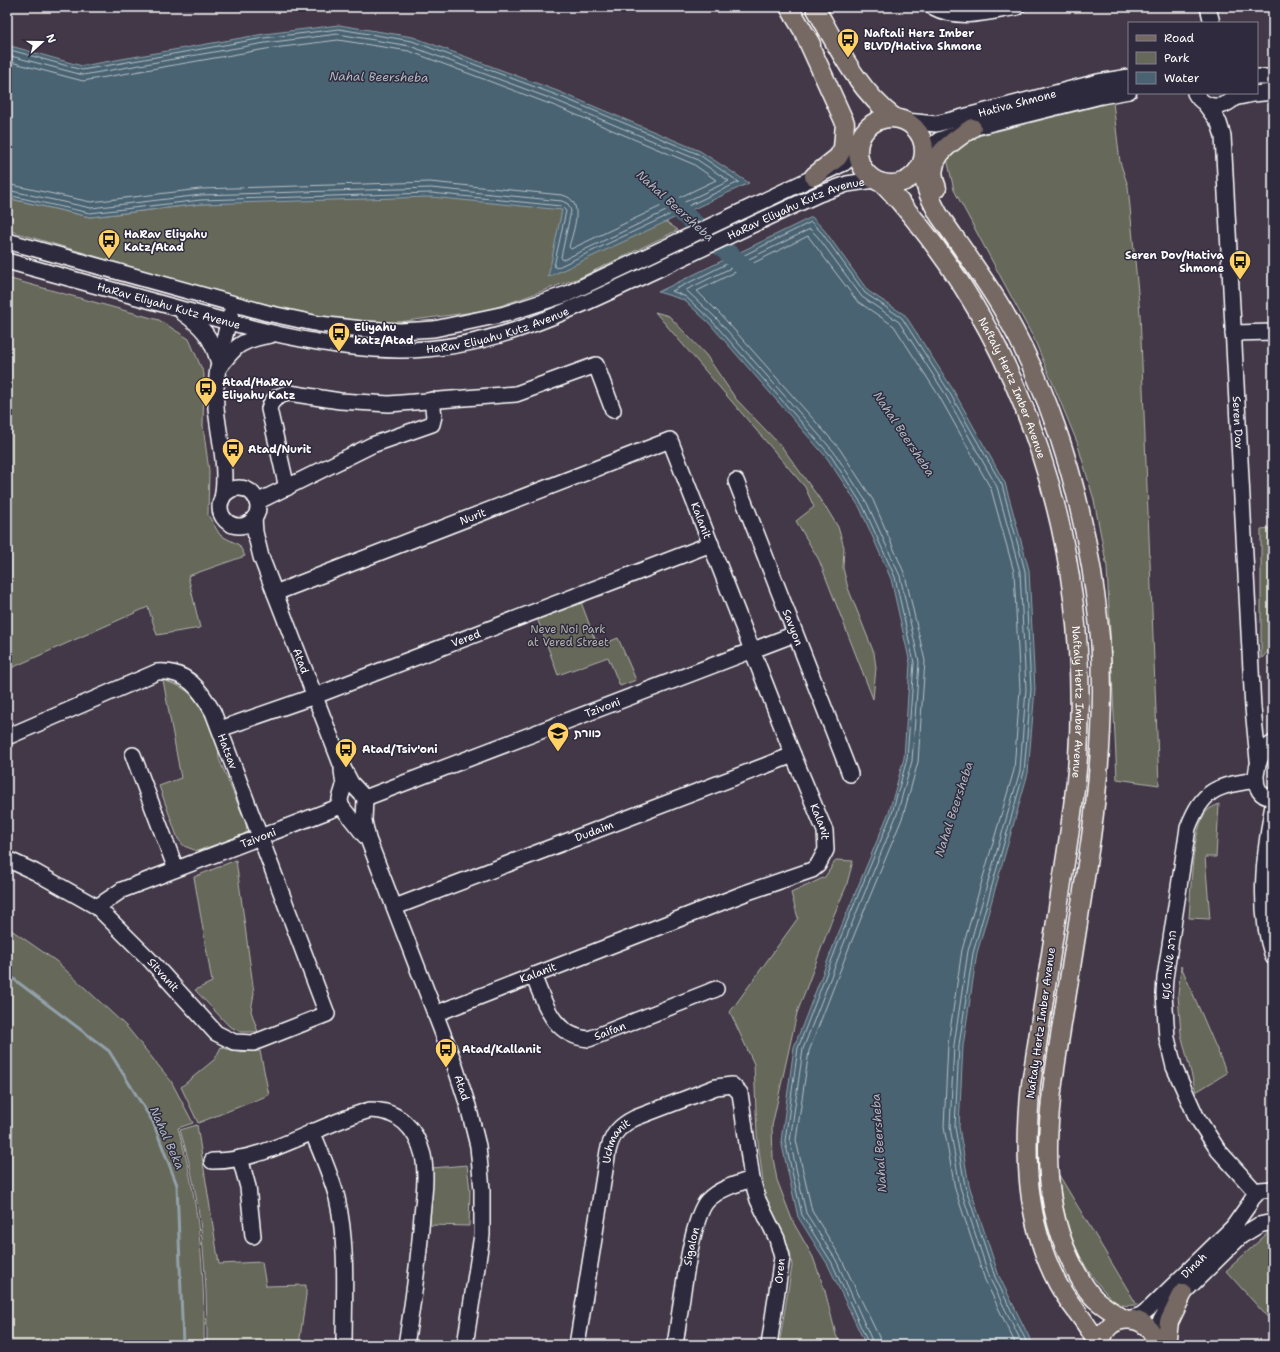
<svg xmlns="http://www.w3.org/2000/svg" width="1280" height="1352" viewBox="0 0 1280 1352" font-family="'Shantell Sans','Playpen Sans Hebrew',sans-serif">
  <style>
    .green { fill: #66685a; stroke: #b2b4ac }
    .water { fill: #4a6372; stroke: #92a1aa }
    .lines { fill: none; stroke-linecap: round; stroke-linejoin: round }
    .shore { stroke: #b7c1c7; stroke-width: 1 }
    .stream { stroke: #92a1aa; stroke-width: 3 }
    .river { stroke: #4a6372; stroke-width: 19 }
    .minor-casing { stroke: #fff; stroke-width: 18 }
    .major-casing { stroke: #fff; stroke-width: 21 }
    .minor { stroke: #2f2a3d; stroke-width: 15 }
    .major { stroke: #766964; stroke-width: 18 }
    .labels { text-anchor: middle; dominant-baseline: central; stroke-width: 3; stroke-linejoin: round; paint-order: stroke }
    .poi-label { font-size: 11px; font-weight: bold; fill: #fff; stroke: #2f2a3d; text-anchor: start }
    .street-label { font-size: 11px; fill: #fff; stroke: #2f2a3d }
    .park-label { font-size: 11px; fill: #b2b4ac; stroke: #2f2a3d }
    .water-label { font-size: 12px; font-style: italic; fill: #aeb9c0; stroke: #2f2a3d }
  </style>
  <rect width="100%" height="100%" fill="#433848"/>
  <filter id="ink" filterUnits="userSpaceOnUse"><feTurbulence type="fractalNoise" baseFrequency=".025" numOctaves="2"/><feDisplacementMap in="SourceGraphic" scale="8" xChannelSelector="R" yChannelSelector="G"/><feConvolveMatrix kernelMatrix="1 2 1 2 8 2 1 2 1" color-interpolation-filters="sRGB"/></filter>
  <g filter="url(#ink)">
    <path class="green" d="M1113,102L1120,162L1128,186L1140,314L1159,785L1117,779L1107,567L1094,500L1077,442L1058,396L1034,339L954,190L946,154L970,138Z
      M610,183L678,230L579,278L489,310L391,323L317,317L232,297L7,230V198L90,217L201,204Z
      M7,278L159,320L189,339L204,374L203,426L209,471L208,515L220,535L239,545L245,556L188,576L200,628L157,635L148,607L7,670Z
      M655,312L669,316L706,355L736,399L782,447L827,509L838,527L844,547L843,568L848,588L874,653L876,668L873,699L819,560L796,521L814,507L805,487Z
      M1273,528V646L1261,659V529Z
      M581,602L594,637L601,645L618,638L636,680L620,686L608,657L558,675L537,618Z
      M163,680L179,686L192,694L201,707L218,743L219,759L246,823L247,832L241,836L197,851L184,846L178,839L159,786L181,778Z
      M1219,804L1216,857H1205L1210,919L1189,918C1191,894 1191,827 1208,810C1210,808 1215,806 1219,804Z
      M236,860L254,993L251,1011L258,1032H241L229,1026L195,990L212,982L194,877Z
      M836,860L853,861L846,887L833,917L797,1013L772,1126L773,1158L777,1180L793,1222L813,1257L825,1291L836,1335L841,1345H779L792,1266L790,1252L769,1207L764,1190L757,1134L754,1064L730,1012L798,918L791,893L825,877Z
      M7,927L56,961L127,1027L171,1081L193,1123L178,1128C199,1200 205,1271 204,1345H7Z
      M1181,966L1227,1073L1196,1092L1181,1034L1178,995Z
      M221,1047L236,1052L260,1051L269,1095L198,1123L181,1087L215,1059Z
      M197,1125L219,1264L262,1262L266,1286L306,1285V1295L299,1345H207C207,1272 202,1200 180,1130Z
      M467,1165L470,1190L469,1226L430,1225L432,1168Z
      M1059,1175L1137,1305C1133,1305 1126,1306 1122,1305C1112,1301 1106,1293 1099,1285C1073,1254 1062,1215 1059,1175Z
      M1270,1231L1273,1235V1319L1271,1321L1226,1271Z"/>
    <path class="water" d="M339,25L413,37L560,92L700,151L749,183L548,277L562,210L431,197L201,204L90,217L7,198V45L82,66L264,34Z
      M812,217L825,231L868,291L905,315L952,388L1005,483L1029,570L1035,689L1028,773L977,953L963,1046L959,1127L969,1185L999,1276L1033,1345H866L828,1265L798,1217L781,1141L794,1047L836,939L889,812L904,758L910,663L891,579L860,508L827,458L709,323L684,300L658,292Z"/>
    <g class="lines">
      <path class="shore" d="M7,49L82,70L264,38L339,29L412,41L559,96L698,154L739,182L556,268L554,266L566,211L561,206L431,193L201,200L90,213L7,195
        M7,55L83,75L265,43L338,34L410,46L557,101L696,159L729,181L563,260L561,257L571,211L568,204L562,201L431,188L201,195L91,208L7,190
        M7,61L83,81L266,49L338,40L409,51L555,106L693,164L716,180L571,249L569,247C573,231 586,200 562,195L430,182L200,189L91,202L7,184
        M869,1345L832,1263L802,1215L785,1141L798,1048L839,941L892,813L907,759L914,663L895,577L863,506L831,456L712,321L686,297L672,291L811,222L822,233L865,293L902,318L948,390L1002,485L1025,571L1031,689L1024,772L973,953L959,1045L955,1127L965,1186L995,1277L1028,1345
        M874,1345L836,1260L806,1213L790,1141L803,1049L844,943L897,814L912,761L919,662L900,576L867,503L834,452L716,318L686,290L810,229L818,237L862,297L899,322L944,392L997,487L1020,572L1026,689L1020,771L968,951L954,1045L950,1127L960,1187L990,1279L1023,1345
        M880,1345L879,1337L841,1258L812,1211L796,1140L809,1051L850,945L903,816L918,762L925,661L905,575L873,500L839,448L720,314L697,291L808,236L857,301L894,326L939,396L991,489L1014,572L1020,689L1014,770L962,950L948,1044L944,1127L955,1189L985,1280L1016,1345"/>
      <path class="stream" d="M7,974L109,1051L153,1122L177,1185L183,1345"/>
      <path class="river" d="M663,196L751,273"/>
      <g class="minor-casing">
        <g id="minor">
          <path d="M933,7C959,21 989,12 1017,7"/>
          <path d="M1208,7L1212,23"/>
          <path d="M1257,77H1273"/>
          <path d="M1195,93C1205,111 1227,110 1238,93"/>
          <path d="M1234,98L1253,94L1273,92"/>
          <path id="s1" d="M1205,104L1219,123L1223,136L1253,708L1258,760"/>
          <path id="s2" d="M906,121L936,124L1098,82L1129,77"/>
          <path d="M924,152L939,140L972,128L1101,96L1129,91"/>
          <path d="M7,241L267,313L319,324L362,329L401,331L434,329L505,314L567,294L844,163L852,156L858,145"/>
          <path id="s3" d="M7,261C64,277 120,292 177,308C250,328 323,349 399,350C491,351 575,308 656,270C710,245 764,219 819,194L847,184L874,180"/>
          <path d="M183,313C203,327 211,337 218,360"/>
          <path d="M1233,333L1273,332"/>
          <path d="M218,369C236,345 241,340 271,335"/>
          <path id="s4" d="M736,481L850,774"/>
          <path d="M287,488L269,409C271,399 279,395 289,393L340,401L389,404L516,394L596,365L613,410"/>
          <circle cx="239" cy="507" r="19"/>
          <path d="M222,499C228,468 219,439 216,408C214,375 222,345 231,313"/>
          <path d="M257,502L372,445L432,424L434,416L432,400"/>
          <path id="s5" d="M254,518L255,532L261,557L341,764L351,783L365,798L364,821L368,839L453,1060L468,1106L478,1146L482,1190V1235L465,1345"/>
          <path id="s6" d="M275,593L670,440L793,755L825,831L826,850L818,865L812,870L748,892L435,1014"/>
          <path id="s7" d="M220,729L315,696L711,544"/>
          <path id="s8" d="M7,737L157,672C187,670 200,689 213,712L327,1014L253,1043L234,1042L216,1033L150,960L97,907L35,872L7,859"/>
          <path d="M1273,743C1254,754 1247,799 1273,797"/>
          <path d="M133,755L176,869"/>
          <path d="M342,770L344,786L340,799L341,806L365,836"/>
          <path id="s9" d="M365,798L795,634"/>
          <path d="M1273,805C1264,855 1257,909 1273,957"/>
          <path id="s10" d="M97,907L122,890L341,806"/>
          <path id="s11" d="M395,907L793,755"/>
          <path id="s12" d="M533,975C545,1004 553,1036 589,1039L716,989"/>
          <path d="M312,1131C321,1153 331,1175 337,1198C348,1245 344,1297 344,1345"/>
          <path d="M240,1158L248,1187L253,1236"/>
          <path d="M212,1161C265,1162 319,1124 370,1110C398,1110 416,1128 423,1155C427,1174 424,1196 422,1215C419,1259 413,1302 406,1345"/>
          <path d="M1256,1192L1218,1150L1196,1116L1174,1067L1167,1038L1164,994L1165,978L1188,828C1203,788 1217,786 1256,780"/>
          <path d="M1251,1200L1260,1190L1273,1189"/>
          <path id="s13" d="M1129,1319L1141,1315L1151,1307L1233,1227L1250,1203"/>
          <path d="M1155,1340V1330L1168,1308L1241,1236L1259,1225L1268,1223"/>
          <path id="s14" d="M577,1345L608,1151C612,1134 619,1126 635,1118L716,1087L732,1085L740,1093L752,1179L758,1200L777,1239L782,1257L769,1345"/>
          <path id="s15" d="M675,1345C680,1316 690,1217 708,1200C720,1188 737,1184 752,1179"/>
        </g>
      </g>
      <g class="major-casing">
        <g id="major">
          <path d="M789,7L811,44"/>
          <path d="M815,7C837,46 858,91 895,118"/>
          <path d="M805,35L845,123L843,148L838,157L814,176"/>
          <circle cx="891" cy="151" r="33"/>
          <path d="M922,164C924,186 928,195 939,215C961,247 985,279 1004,312C1060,410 1090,525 1100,637C1105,703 1100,771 1091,837C1083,893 1074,949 1065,1005C1052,1089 1032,1179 1070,1259C1077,1274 1084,1288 1095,1299C1104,1307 1114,1313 1124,1319"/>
          <path id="s16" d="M883,183C1027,338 1091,548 1078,757C1075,803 1067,849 1060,895C1050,958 1041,1021 1031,1084C1024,1153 1025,1222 1058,1284C1070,1306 1088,1322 1098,1345"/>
          <path d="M937,188C923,158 951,143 972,128"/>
          <path d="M1101,1345C1103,1311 1152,1311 1156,1345"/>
          <path d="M1166,1345L1169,1322L1183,1293"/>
        </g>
      </g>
      <use href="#minor" class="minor"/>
      <use href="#major" class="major"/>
    </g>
  </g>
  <defs>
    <g id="bus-pin" transform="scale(1.15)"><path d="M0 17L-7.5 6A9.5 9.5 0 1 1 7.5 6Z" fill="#ffd166" stroke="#2f2a3d"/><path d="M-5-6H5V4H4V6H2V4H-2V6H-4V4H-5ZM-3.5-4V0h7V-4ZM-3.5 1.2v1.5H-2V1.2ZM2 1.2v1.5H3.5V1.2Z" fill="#111"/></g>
    <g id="school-pin" transform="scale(1.15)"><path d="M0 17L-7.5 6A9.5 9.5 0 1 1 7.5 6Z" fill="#ffd166" stroke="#2f2a3d"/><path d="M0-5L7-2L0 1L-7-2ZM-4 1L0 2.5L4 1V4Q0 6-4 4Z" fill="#111"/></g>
  </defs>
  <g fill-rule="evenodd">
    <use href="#bus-pin" x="848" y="39"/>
    <use href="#bus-pin" x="109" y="240"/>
    <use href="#bus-pin" x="1240" y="261"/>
    <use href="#bus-pin" x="339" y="333"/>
    <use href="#bus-pin" x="206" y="388"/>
    <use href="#bus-pin" x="233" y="449"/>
    <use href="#school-pin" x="558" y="733"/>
    <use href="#bus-pin" x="346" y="749"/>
    <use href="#bus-pin" x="446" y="1049"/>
  </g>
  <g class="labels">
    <g class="poi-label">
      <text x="864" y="33">Naftali Herz Imber<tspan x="864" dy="13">BLVD/Hativa Shmone</tspan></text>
      <text x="124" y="234">HaRav Eliyahu<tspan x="124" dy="13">Katz/Atad</tspan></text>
      <text x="1224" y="255" text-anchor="end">Seren Dov/Hativa<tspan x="1224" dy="13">Shmone</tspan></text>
      <text x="354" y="327">Eliyahu<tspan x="354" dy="13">katz/Atad</tspan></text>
      <text x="222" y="382">Atad/HaRav<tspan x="222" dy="13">Eliyahu Katz</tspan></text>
      <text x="248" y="449">Atad/Nurit</text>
      <text x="574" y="733">כוורת</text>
      <text x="362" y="749">Atad/Tsiv'oni</text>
      <text x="462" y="1049">Atad/Kallanit</text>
    </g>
    <g class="street-label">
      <text stroke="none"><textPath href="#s2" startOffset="114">Hativa Shmone</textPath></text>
      <text stroke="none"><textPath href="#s3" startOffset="828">HaRav Eliyahu Kutz Avenue</textPath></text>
      <text stroke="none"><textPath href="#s3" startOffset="168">HaRav Eliyahu Kutz Avenue</textPath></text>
      <text stroke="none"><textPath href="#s3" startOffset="504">HaRav Eliyahu Kutz Avenue</textPath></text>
      <text stroke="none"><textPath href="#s16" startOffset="244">Naftaly Hertz Imber Avenue</textPath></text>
      <text stroke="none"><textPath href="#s1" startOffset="324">Seren Dov</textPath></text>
      <text stroke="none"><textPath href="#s6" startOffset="212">Nurit</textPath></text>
      <text stroke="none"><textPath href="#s6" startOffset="510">Kalanit</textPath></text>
      <text stroke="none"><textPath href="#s4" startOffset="157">Savyon</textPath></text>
      <text stroke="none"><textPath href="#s7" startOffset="262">Vered</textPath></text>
      <text stroke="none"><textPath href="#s5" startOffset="151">Atad</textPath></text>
      <text stroke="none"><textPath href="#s16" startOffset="568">Naftaly Hertz Imber Avenue</textPath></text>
      <text stroke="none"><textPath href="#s9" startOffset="254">Tzivoni</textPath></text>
      <text stroke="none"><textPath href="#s8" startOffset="279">Hatsav</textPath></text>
      <text stroke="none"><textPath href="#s6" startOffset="834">Kalanit</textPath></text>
      <text stroke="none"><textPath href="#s11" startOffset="213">Dudaim</textPath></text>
      <text stroke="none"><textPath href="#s10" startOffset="176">Tzivoni</textPath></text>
      <text transform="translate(1169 965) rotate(-84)">הרב שלמה טנא</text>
      <text transform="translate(538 973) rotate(-21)">Kalanit</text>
      <text transform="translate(163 975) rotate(48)">Sitvanit</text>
      <text transform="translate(1041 1023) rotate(-82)">Naftaly Hertz Imber Avenue</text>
      <text stroke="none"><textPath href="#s12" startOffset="113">Saifan</textPath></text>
      <text stroke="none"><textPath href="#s5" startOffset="611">Atad</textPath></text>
      <text stroke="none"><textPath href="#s14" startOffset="209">Uchmanit</textPath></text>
      <text stroke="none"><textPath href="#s15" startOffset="100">Sigalon</textPath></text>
      <text stroke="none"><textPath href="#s13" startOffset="85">Dinah</textPath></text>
      <text transform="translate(780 1271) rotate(-84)">Oren</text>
    </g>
    <g class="park-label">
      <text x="568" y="629">Neve Noi Park<tspan x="568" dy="13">at Vered Street</tspan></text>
    </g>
    <g class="water-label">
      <text transform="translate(379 77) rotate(1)">Nahal Beersheba</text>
      <text transform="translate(675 206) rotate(42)">Nahal Beersheba</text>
      <text transform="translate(904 434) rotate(56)">Nahal Beersheba</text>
      <text transform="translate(954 809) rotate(-72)">Nahal Beersheba</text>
      <text transform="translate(167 1138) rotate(66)">Nahal Beka</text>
      <text transform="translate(879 1143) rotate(-94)">Nahal Beersheba</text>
    </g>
  </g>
  <rect width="1280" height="1352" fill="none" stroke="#2f2a3d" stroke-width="24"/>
  <rect x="12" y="12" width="1256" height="1328" fill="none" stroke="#fff" stroke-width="1.5" filter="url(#ink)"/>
  <rect x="1128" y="22" width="130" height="72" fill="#2f2a3d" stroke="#827f8b"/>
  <rect x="1136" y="35" width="20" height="6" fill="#766964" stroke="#827f8b"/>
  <text x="1164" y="42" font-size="12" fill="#ffffff">Road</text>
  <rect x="1136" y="52" width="20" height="12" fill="#66685a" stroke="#827f8b"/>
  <text x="1164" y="62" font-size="12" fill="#ffffff">Park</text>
  <rect x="1136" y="72" width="20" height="12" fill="#4a6372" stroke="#827f8b"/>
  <text x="1164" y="82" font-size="12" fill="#ffffff">Water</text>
  <g transform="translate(42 42) rotate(69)" stroke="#2f2a3d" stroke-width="3" paint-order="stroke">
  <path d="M0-3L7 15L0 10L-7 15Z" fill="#ffffff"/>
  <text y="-6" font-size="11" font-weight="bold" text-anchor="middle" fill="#ffffff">N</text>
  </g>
</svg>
